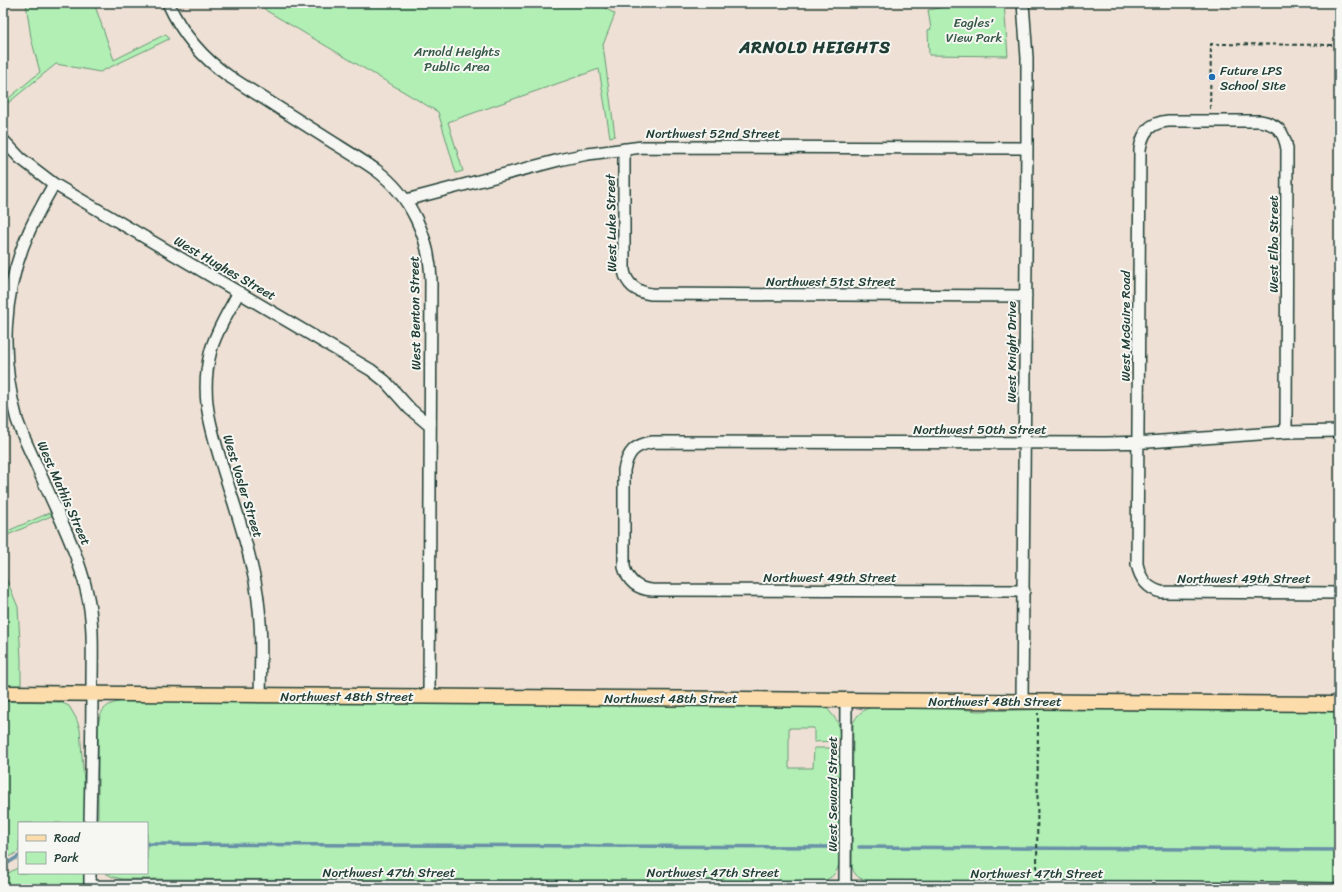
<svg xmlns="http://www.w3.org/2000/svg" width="1342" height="892" viewBox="0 0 1342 892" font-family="Sriracha,sans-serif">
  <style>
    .green { fill: #b1efb5; stroke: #689674 }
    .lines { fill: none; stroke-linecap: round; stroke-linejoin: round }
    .stream { stroke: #6990a7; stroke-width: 3.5 }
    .minor-casing { stroke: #1f3d34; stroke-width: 14 }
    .major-casing { stroke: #1f3d34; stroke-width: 17 }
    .path { stroke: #1f3d34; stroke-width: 2; stroke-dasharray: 4 3; stroke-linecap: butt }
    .minor { stroke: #f6f6f2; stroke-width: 11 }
    .major { stroke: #fddcac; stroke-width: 14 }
    .poi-dot { fill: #1f6fb2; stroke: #f6f6f2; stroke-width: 1.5 }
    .labels { text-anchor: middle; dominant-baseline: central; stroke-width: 4; stroke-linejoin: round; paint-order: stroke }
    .park-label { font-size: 13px; fill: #355847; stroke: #f6f6f2 }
    .poi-label { font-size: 13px; fill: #1f3d34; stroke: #f6f6f2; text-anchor: start }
    .street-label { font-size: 13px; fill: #1f3d34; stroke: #f6f6f2 }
    .district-label { font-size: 17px; font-weight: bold; letter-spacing: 1px; fill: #1f3d34; stroke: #f6f6f2 }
  </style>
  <rect width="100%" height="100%" fill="#eee0d4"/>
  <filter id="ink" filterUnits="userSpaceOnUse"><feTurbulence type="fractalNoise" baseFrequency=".025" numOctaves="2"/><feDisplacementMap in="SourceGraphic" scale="8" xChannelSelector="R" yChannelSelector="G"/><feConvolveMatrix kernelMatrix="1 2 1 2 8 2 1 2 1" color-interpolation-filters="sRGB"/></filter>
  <g filter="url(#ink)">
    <path class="green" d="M26,3H94L114,60L166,34L169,39L100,72L56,64L3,107V103L40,72L31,38Z
      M258,3H597L615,14L603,45L615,136L610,137L599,69L448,122L463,171L456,173L438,112L267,11Z
      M968,3H1004L1008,56L929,55L928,30L931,29L928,10Z
      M56,510L58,513L3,537V533Z
      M3,571L18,607L21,659V693H3Z
      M3,701L60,702L69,706L76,718L80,729L85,797L84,823H19V851L3,861Z
      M123,701L817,707L827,708L838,722L840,737C833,743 823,741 814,742V728H789V768H813L814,748H829L839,751L840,756V857C838,870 837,875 824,881L122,879L113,877L105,873H147V823H98V725C101,708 106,704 123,701Z
      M872,707L953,708L977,711L1060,709L1339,711V884H1210L864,880C857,877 854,874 852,867L853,723C857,715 863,709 872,707Z
      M19,867V873H84V889H3V876Z"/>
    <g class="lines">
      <path class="stream" d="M147,844L831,847
        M859,847L1339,850
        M3,866L19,856"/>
      <g class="minor-casing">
        <path id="minor" d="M168,3C182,34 202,58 230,77C261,97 292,116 323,136C340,147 359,158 376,170C411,196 430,238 431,281L429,696
          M3,140L20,158L54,184L371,370L385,381L410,409L429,425
          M624,149V271C627,285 637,292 651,294L1026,296
          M54,184C45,200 35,217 28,234C2,293 0,359 17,420C24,440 34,459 42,478C59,516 78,553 87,593C94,622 92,653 92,683C92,730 91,776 90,823
          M406,200L563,159L588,154L642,147L1027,148
          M239,292C229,311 217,329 211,350C199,396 211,428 224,472C234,504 245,535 252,568C263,610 261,653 260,695
          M1286,432L1287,149C1284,132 1278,124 1260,121H1168C1150,123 1143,131 1140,149L1137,564C1140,578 1146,588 1161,592L1339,593
          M1024,591L652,590C637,589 628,581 624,567V470C628,452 634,445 653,442L1106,443L1148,442L1286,432L1339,431
          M1022,701L1027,148V58L1023,3
          M90,886L1181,887L1336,889
          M90,889V873
          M845,889L846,700"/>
      </g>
      <g class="major-casing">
        <path id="major" d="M3,693L1339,704"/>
      </g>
      <path class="path" d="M1210,109L1211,44L1339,45
        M1037,876L1038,713"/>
      <use href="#minor" class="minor"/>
      <use href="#major" class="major"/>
    </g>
  </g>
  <circle class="poi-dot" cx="1212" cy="77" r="4"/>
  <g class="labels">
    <g class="park-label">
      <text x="974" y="22">Eagles'<tspan x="974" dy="15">View Park</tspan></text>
      <text x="457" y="51">Arnold Heights<tspan x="457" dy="15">Public Area</tspan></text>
    </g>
    <g class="poi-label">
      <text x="1220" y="70">Future LPS<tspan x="1220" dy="15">School Site</tspan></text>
    </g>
    <g class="street-label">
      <text x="713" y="133">Northwest 52nd Street</text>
      <text transform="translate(611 223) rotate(-91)">West Luke Street</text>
      <text transform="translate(1273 244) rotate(-90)">West Elba Street</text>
      <text transform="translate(225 268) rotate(30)">West Hughes Street</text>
      <text x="831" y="281">Northwest 51st Street</text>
      <text transform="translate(415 313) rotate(-91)">West Benton Street</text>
      <text transform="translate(1125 326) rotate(-90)">West McGuire Road</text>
      <text transform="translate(1011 352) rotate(-90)">West Knight Drive</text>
      <text x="980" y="429">Northwest 50th Street</text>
      <text transform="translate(243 486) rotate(73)">West Vosler Street</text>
      <text transform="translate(64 493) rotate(66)">West Mathis Street</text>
      <text x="830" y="577">Northwest 49th Street</text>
      <text x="1244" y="578">Northwest 49th Street</text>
      <text x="347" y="696">Northwest 48th Street</text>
      <text x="671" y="698">Northwest 48th Street</text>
      <text x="995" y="701">Northwest 48th Street</text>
      <text transform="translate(832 794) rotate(-90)">West Seward Street</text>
      <text x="389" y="872">Northwest 47th Street</text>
      <text x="713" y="872">Northwest 47th Street</text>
      <text x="1037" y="873">Northwest 47th Street</text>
    </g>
    <g class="district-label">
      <text x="815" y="47">ARNOLD HEIGHTS</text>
    </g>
  </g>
  <rect width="1342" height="892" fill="none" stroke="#f6f6f2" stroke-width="16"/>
  <rect x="8" y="8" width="1326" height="876" fill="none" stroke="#1f3d34" stroke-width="1.5" filter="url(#ink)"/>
  <rect x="18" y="822" width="130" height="52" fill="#f6f6f2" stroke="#a0aca6"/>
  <rect x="26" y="835" width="20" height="6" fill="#fddcac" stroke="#a0aca6"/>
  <text x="54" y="842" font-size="12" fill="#1f3d34">Road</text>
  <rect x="26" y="852" width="20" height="12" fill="#b1efb5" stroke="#a0aca6"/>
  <text x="54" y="862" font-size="12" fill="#1f3d34">Park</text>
</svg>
